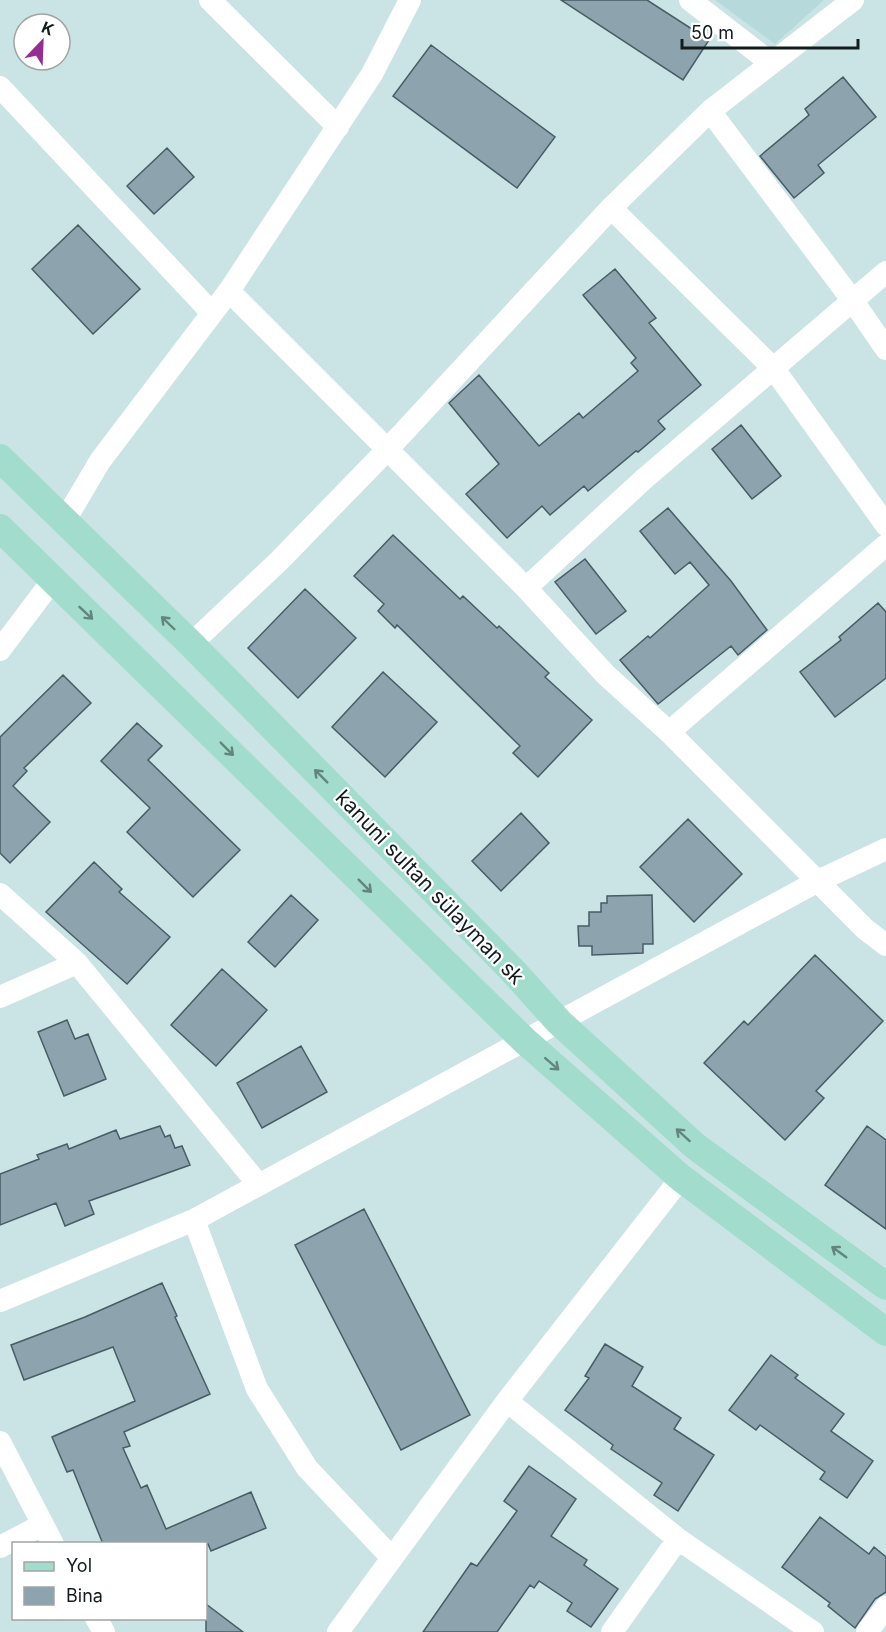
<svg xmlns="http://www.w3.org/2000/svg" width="886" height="1632" viewBox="0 0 886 1632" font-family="Inter,sans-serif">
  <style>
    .built { fill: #b6dadb }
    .building { fill: #8da3ad; stroke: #485c65; stroke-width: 1.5 }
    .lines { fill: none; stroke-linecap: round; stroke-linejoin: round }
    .minor { stroke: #fff; stroke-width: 22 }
    .major { stroke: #a2dccc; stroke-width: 28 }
    .oneway { stroke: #62867d }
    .labels { text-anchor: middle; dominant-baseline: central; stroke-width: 4.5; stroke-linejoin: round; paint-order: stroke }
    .street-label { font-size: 21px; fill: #131c1d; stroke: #fff }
  </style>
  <rect width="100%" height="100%" fill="#cae4e5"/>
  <path class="built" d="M715,0H824L775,44Z"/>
  <path class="building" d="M561,0H647L709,40L683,80Z
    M431,45L555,137L517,188L393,96Z
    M843,77L876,117L818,165L824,173L794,198L760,156L809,115L805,109Z
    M167,148L194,177L154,214L127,186Z
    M78,225L140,289L93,334L32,269Z
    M615,269L656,318L649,323L701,385L658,421L665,429L638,452L636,451L588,491L584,486L550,515L542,506L507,538L466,494L499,464L449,403L479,375L539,446L579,413L583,418L638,371L631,363L636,358L583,295Z
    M741,425L781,476L752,499L712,449Z
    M668,508L731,581L767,630L738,655L731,646L658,704L620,660L648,636L650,638L709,585L690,562L675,574L640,531Z
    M393,535L460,599L463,596L497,628L499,626L549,673L545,677L592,720L538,777L513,753L520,746L397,625L395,628L378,611L384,604L354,576Z
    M585,559L626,611L596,634L555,582Z
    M305,589L356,638L298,698L248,648Z
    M878,603L886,612V678L835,717L800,672L841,640L839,637Z
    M383,672L437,722L385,777L332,727Z
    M63,675L91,703L24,768L27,771L13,786L50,822L10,863L0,853V737Z
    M137,723L162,746L148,760L240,850L193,897L127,832L150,808L101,761Z
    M521,813L549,843L501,891L472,861Z
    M688,819L742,874L694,922L640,867Z
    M94,862L122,889L119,892L170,937L127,984L46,912Z
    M291,895L318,920L275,967L248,942Z
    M652,895L653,944H643V953L592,955V946H579L578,926H589V912H601V903H607V896Z
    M815,955L883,1021L816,1091L824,1098L785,1140L704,1063L744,1021L748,1025Z
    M222,969L267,1010L216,1066L171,1025Z
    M67,1020L75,1039L88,1034L106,1079L64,1096L38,1032Z
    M301,1046L327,1092L262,1128L237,1083Z
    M160,1126L165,1137L170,1135L175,1148L182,1146L190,1165L89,1201L94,1214L65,1226L56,1203L0,1225V1174L39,1159L37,1155L67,1144L69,1149L116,1130L120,1139Z
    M867,1126L886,1140V1229L825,1185Z
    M364,1209L470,1415L401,1450L295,1245Z
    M162,1283L177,1316L175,1317L210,1394L124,1432L130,1446L123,1448L141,1488L147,1485L166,1529L251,1492L266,1528L211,1551L208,1544H103L73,1470L67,1472L52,1437L135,1401L113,1347L24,1380L11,1345L85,1317Z
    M605,1344L643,1367L632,1386L681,1418L674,1429L714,1455L678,1511L654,1495L662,1483L611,1449L613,1445L565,1410L589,1378L585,1376Z
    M771,1355L798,1375L795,1378L844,1414L831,1431L873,1461L847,1498L820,1479L825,1472L760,1425L756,1430L729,1410Z
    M529,1466L576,1499L551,1536L587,1560L584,1565L618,1589L591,1627L567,1611L572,1603L539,1581L534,1588L530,1585L497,1632H423L471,1563L477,1566L517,1511L504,1501Z
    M820,1517L869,1554L874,1547L886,1557V1592L875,1599L855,1628L828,1606L830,1603L782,1567Z
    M206,1604L243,1632H206Z"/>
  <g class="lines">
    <path class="minor" d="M210,0L338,127
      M690,0L771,63
      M0,87L212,313
      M710,111L853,301L886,349
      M611,208L774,369L886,525
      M229,291L526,588L606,675L669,732L865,929L886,945
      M64,522L100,461L229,291L372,74L410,0
      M526,588L644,479L886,272
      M191,644L279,561L387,450L611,208L710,111L853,0
      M0,650L52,581
      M669,732L886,545
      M0,894L77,963L258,1184
      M0,997L77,963
      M194,1220L257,1389L307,1468L391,1557
      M0,1301L194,1220L818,881L886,849
      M507,1401L678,1539L813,1632
      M0,1442L53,1544
      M0,1547L42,1525
      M96,1618L104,1632
      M338,1632L507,1401L681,1178
      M612,1632L678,1539
      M867,1632L886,1607"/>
    <path class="major" d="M0,458L191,644L511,969L559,1022L695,1146L886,1286
      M0,528L525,1041L681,1178L886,1332"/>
  </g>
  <defs><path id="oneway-shaft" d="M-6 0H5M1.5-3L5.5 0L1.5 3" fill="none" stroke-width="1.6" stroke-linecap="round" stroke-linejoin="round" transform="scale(1.5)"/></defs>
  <g class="oneway">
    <use href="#oneway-shaft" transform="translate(86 613) rotate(43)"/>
    <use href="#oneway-shaft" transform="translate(168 623) rotate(-136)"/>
    <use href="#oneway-shaft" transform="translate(227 749) rotate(45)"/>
    <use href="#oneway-shaft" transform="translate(321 776) rotate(-135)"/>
    <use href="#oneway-shaft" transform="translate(365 886) rotate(45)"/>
    <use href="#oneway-shaft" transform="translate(552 1064) rotate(41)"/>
    <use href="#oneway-shaft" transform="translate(683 1135) rotate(-138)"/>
    <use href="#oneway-shaft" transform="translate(839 1252) rotate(-144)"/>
  </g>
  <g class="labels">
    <g class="street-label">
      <text transform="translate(430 887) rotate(46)">kanuni sultan sülayman sk</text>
    </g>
  </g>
  <rect x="12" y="1542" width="195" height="78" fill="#ffffff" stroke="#a1a4a5" stroke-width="1.5"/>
  <rect x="24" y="1562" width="30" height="9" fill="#a2dccc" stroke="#a1a4a5" stroke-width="1.5"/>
  <text x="66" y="1572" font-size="18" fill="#131c1d">Yol</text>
  <rect x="24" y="1587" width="30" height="18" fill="#8da3ad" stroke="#a1a4a5" stroke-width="1.5"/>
  <text x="66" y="1602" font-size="18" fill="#131c1d">Bina</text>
  <g transform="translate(42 42) rotate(23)"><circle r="28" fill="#ffffff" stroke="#a1a4a5" stroke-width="1.5"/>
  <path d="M0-4.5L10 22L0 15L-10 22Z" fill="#972d90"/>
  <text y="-9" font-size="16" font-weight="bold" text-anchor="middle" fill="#131c1d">K</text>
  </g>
  <path d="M682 39v9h176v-9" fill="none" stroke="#131c1d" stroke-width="3"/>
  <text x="691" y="39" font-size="18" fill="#131c1d" stroke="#ffffff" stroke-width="4.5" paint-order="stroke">50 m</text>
</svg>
